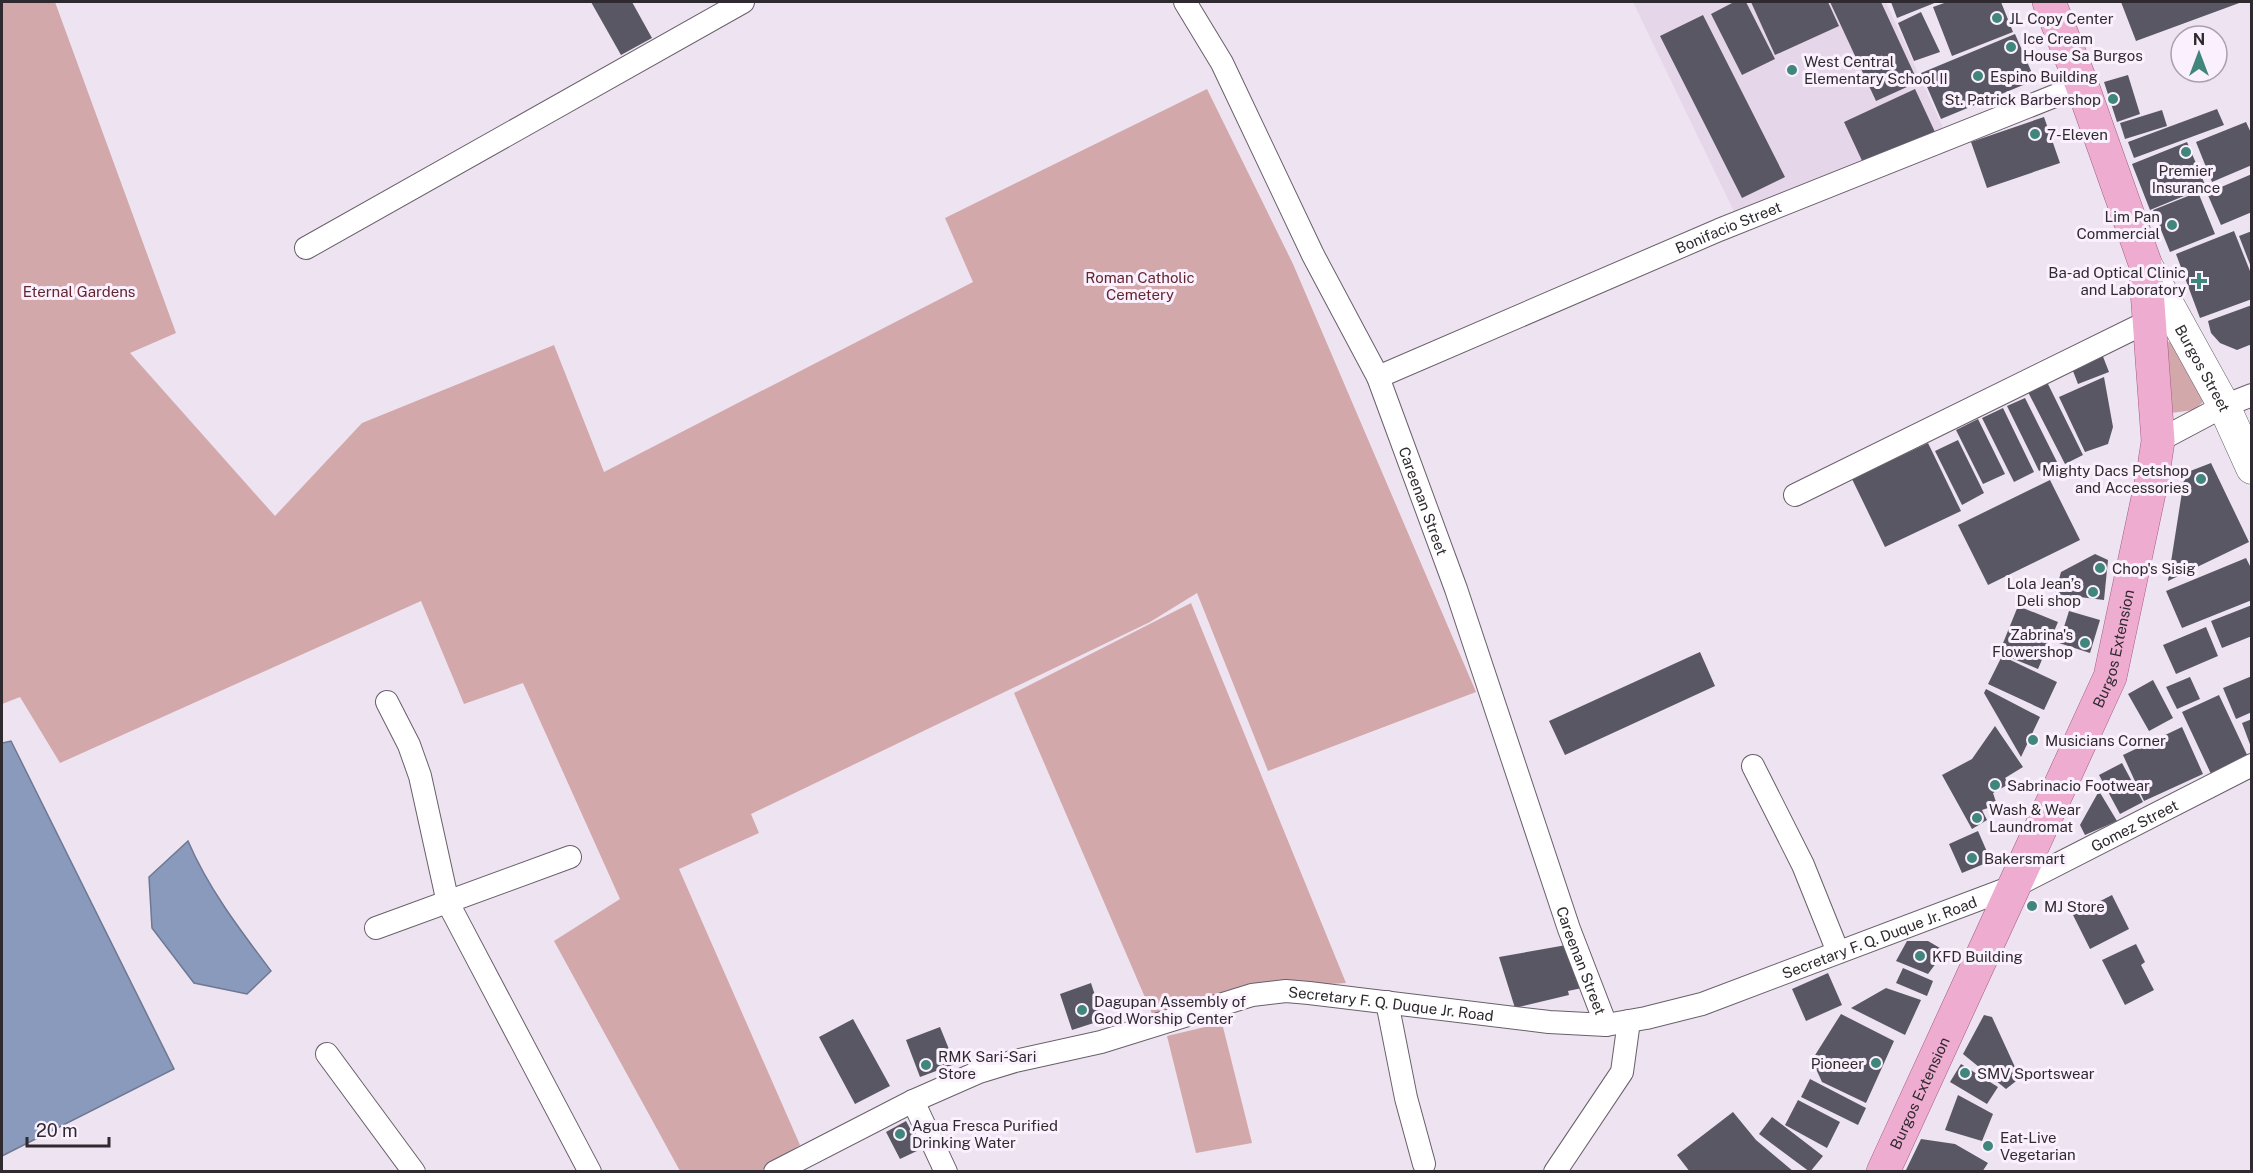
<svg xmlns="http://www.w3.org/2000/svg" width="2253" height="1173" viewBox="0 0 2253 1173" font-family="'Public Sans',sans-serif">
  <style>
    .built { fill: #e6d6e9 }
    .green { fill: #d3a8ab }
    .water { fill: #899abd; stroke: #6e7892; stroke-width: 1.5 }
    .building { fill: #595764 }
    .lines { fill: none; stroke-linecap: round; stroke-linejoin: round }
    .street-casing { stroke: #695f6b; stroke-width: 24 }
    .secondary-casing { stroke: #695f6b; stroke-width: 33 }
    .primary-casing { stroke: #a45a84; stroke-width: 34 }
    .street { stroke: #fff; stroke-width: 22 }
    .secondary { stroke: #fff; stroke-width: 32 }
    .primary { stroke: #efacd1; stroke-width: 33 }
    .poi-dot { fill: #41867d; stroke: #fbf0fd; stroke-width: 2 }
    .labels { text-anchor: middle; dominant-baseline: central; stroke-width: 6; stroke-linejoin: round; paint-order: stroke }
    .poi-label { font-size: 15px; fill: #2e2a2f; stroke: #fbf0fd; text-anchor: start }
    .street-label { font-size: 15px; fill: #2e2a2f; stroke: #fbf0fd }
    .park-label { font-size: 15px; fill: #62272e; stroke: #fbf0fd }
  </style>
  <rect width="100%" height="100%" fill="#eee3f0"/>
  <path class="built" d="M1633,2H1886L1948,139L1740,224Z"/>
  <path class="green" d="M2,2H55L176,333L130,353L275,516L362,423L554,345L604,472L973,282L945,218L1207,89L1293,264L1476,692L1268,771L1197,593L1150,622L751,814L759,833L679,869L800,1145L759,1172L680,1171L554,941L620,899L523,683L464,704L421,601L60,763L20,697L2,704Z
    M2167,342H2172L2190,372L2203,402L2194,410L2171,413Z
    M1191,603L1346,983L1251,989L1153,1016L1014,693Z
    M1222,1023L1252,1143L1196,1153L1167,1036Z"/>
  <path class="water" d="M11,741L174,1069L2,1156V743Z
    M188,841C208,888 240,930 271,971L247,994L194,983L152,928L149,877Z"/>
  <path class="building" d="M591,2H632L652,38L621,55Z
    M1734,2H1746L1775,59L1742,75L1711,14Z
    M1751,2H1828L1839,26L1775,55Z
    M1830,2H1881L1918,82L1876,101Z
    M1891,2H1937L1897,18Z
    M1947,2H2001L2013,32L1952,56L1933,7Z
    M2121,2H2242L2136,41Z
    M1921,12L1940,52L1914,61L1898,23Z
    M1703,15L1785,177L1742,198L1660,36Z
    M2015,34L2035,80L1941,119L1921,73Z
    M2128,75L2140,114L2117,122L2104,82Z
    M1915,89L1935,132L1864,165L1844,122Z
    M2217,109L2224,125L2134,158L2128,142Z
    M2162,110L2167,126L2125,139L2120,123Z
    M2044,117L2060,163L1987,188L1971,142Z
    M2246,122L2252,135V165L2212,182L2196,142Z
    M2187,142L2206,187L2150,210L2132,164Z
    M2252,174V212L2221,225L2207,193Z
    M2198,192L2215,234L2170,252L2153,210Z
    M2234,231L2252,276V299L2200,318L2176,254Z
    M2252,231V267H2251L2239,236Z
    M2252,305V344L2237,350L2220,343L2211,333L2208,321Z
    M2102,354L2109,372L2078,384L2071,366Z
    M2104,377L2113,427L2108,444L2085,452L2059,397Z
    M2047,382L2083,455L2065,464L2028,392Z
    M2025,398L2057,462L2039,471L2007,406Z
    M2003,408L2034,472L2014,482L1982,418Z
    M1978,419L2005,474L1983,484L1956,430Z
    M1958,440L1984,493L1962,505L1935,451Z
    M1928,443L1961,511L1885,547L1852,479Z
    M2211,463L2249,542L2168,581L2185,473Z
    M2050,480L2080,540L1988,585L1958,525Z
    M2095,554L2108,560L2104,600L2055,594L2061,572Z
    M2246,558L2252,570V600L2182,628L2166,591Z
    M2252,605V636L2222,648L2211,621Z
    M2018,606L2058,622L2038,669L1999,653Z
    M2069,611L2100,620L2090,653L2059,643Z
    M2206,627L2218,656L2176,674L2163,645Z
    M1700,652L1715,686L1565,755L1549,721Z
    M2002,656L2057,682L2044,710L1988,684Z
    M2252,676V712L2236,719L2223,688Z
    M2190,677L2200,699L2177,709L2166,687Z
    M2153,680L2173,718L2149,731L2128,694Z
    M1986,689L2040,717L2021,757L1984,693Z
    M2219,695L2249,759L2212,776L2182,712Z
    M2252,719V747H2251L2242,723Z
    M1995,726L2023,767L2005,778L2009,784L1993,793L1997,805L1982,810L1987,820L1972,829L1942,775L1972,759Z
    M2182,727L2203,774L2144,801L2123,755Z
    M2122,763L2143,802L2120,814L2099,775Z
    M2099,791L2117,821L2085,835L2080,825Z
    M1978,831L1991,861L1962,873L1949,844Z
    M2112,895L2129,929L2090,949L2073,915Z
    M1907,941H1928L1945,951L1928,974L1896,961Z
    M1572,944L1582,988L1568,991L1569,995L1515,1008L1499,957Z
    M2136,944L2145,962L2141,965L2154,990L2125,1005L2102,960Z
    M1903,968L1933,981L1927,996L1896,983Z
    M1828,973L1842,1005L1806,1021L1792,989Z
    M1091,983L1103,1020L1072,1030L1060,994Z
    M1886,988L1921,1000L1905,1035L1851,1008Z
    M1841,1014L1894,1041L1866,1103L1822,1082L1812,1060Z
    M1984,1015L1992,1017L2020,1078L2006,1089L1963,1054Z
    M853,1019L890,1086L855,1104L819,1037Z
    M940,1027L955,1064L920,1077L906,1040Z
    M1961,1064L1998,1087L1987,1104L1950,1082Z
    M1810,1079L1866,1108L1858,1125L1801,1097Z
    M1958,1095L1993,1114L1982,1141L1945,1130Z
    M1798,1100L1840,1122L1827,1148L1785,1125Z
    M1733,1112L1756,1140L1794,1172H1690L1677,1155Z
    M1772,1117L1823,1156L1810,1172L1759,1134Z
    M906,1121L921,1149L900,1159L886,1132Z
    M1921,1139L1955,1144L1988,1163L1982,1172H1905Z"/>
  <g class="lines">
    <g class="street-casing">
      <g id="street">
        <path id="s1" d="M1185,2L1222,63L1313,255L1378,377L1456,589L1569,929L1606,1025"/>
        <path d="M306,248L743,2"/>
        <path id="s2" d="M1378,377L1719,230L2082,85"/>
        <path d="M2158,441L2224,406L2252,395"/>
        <path d="M1795,495L2149,321"/>
        <path d="M387,702L409,745L420,776L448,903L590,1172"/>
        <path d="M1753,766L1803,865L1838,952"/>
        <path d="M376,928L570,857"/>
        <path d="M1387,1002L1406,1098L1424,1164"/>
        <path d="M327,1054L414,1172"/>
        <path d="M913,1101L946,1172"/>
        <path id="s3" d="M775,1172L913,1101L979,1072L1015,1061L1101,1042L1252,995L1286,991L1309,993L1549,1022L1606,1025L1646,1018L1702,1004L2017,885L2252,765"/>
        <path d="M1555,1172L1622,1072L1629,1021"/>
      </g>
    </g>
    <g class="secondary-casing">
      <g id="secondary">
        <path id="s4" d="M2145,263L2224,406L2252,468"/>
      </g>
    </g>
    <g class="primary-casing">
      <g id="primary">
        <path id="s5" d="M1883,1172L2110,677L2153,474L2158,441L2145,263L2082,85L2049,2"/>
      </g>
    </g>
    <use href="#street" class="street"/>
    <use href="#secondary" class="secondary"/>
    <use href="#primary" class="primary"/>
  </g>
  <g class="poi-dot">
    <circle cx="1997" cy="18" r="6"/>
    <circle cx="2011" cy="47" r="6"/>
    <circle cx="1792" cy="70" r="6"/>
    <circle cx="1978" cy="76" r="6"/>
    <circle cx="2113" cy="99" r="6"/>
    <circle cx="2035" cy="134" r="6"/>
    <circle cx="2186" cy="152" r="6"/>
    <circle cx="2172" cy="225" r="6"/>
    <path d="M2196 272h6v6h6v6h-6v6h-6v-6h-6v-6h6z"/>
    <circle cx="2201" cy="479" r="6"/>
    <circle cx="2100" cy="568" r="6"/>
    <circle cx="2093" cy="592" r="6"/>
    <circle cx="2085" cy="643" r="6"/>
    <circle cx="2033" cy="740" r="6"/>
    <circle cx="1995" cy="785" r="6"/>
    <circle cx="1977" cy="818" r="6"/>
    <circle cx="1972" cy="858" r="6"/>
    <circle cx="2032" cy="906" r="6"/>
    <circle cx="1920" cy="956" r="6"/>
    <circle cx="1082" cy="1010" r="6"/>
    <circle cx="1876" cy="1063" r="6"/>
    <circle cx="926" cy="1065" r="6"/>
    <circle cx="1965" cy="1073" r="6"/>
    <circle cx="900" cy="1134" r="6"/>
    <circle cx="1988" cy="1146" r="6"/>
  </g>
  <g class="labels">
    <g class="poi-label">
      <text x="2009" y="18">JL Copy Center</text>
      <text x="2023" y="38">Ice Cream<tspan x="2023" dy="17">House Sa Burgos</tspan></text>
      <text x="1804" y="61">West Central<tspan x="1804" dy="17">Elementary School II</tspan></text>
      <text x="1990" y="76">Espino Building</text>
      <text x="2101" y="99" text-anchor="end">St. Patrick Barbershop</text>
      <text x="2047" y="134">7-Eleven</text>
      <text x="2186" y="170" text-anchor="middle">Premier<tspan x="2186" dy="17">Insurance</tspan></text>
      <text x="2160" y="216" text-anchor="end">Lim Pan<tspan x="2160" dy="17">Commercial</tspan></text>
      <text x="2186" y="272" text-anchor="end">Ba-ad Optical Clinic<tspan x="2186" dy="17">and Laboratory</tspan></text>
      <text x="2189" y="470" text-anchor="end">Mighty Dacs Petshop<tspan x="2189" dy="17">and Accessories</tspan></text>
      <text x="2112" y="568">Chop's Sisig</text>
      <text x="2081" y="583" text-anchor="end">Lola Jean’s<tspan x="2081" dy="17">Deli shop</tspan></text>
      <text x="2073" y="634" text-anchor="end">Zabrina's<tspan x="2073" dy="17">Flowershop</tspan></text>
      <text x="2045" y="740">Musicians Corner</text>
      <text x="2007" y="785">Sabrinacio Footwear</text>
      <text x="1989" y="809">Wash &amp; Wear<tspan x="1989" dy="17">Laundromat</tspan></text>
      <text x="1984" y="858">Bakersmart</text>
      <text x="2044" y="906">MJ Store</text>
      <text x="1932" y="956">KFD Building</text>
      <text x="1094" y="1001">Dagupan Assembly of<tspan x="1094" dy="17">God Worship Center</tspan></text>
      <text x="938" y="1056">RMK Sari-Sari<tspan x="938" dy="17">Store</tspan></text>
      <text x="1864" y="1063" text-anchor="end">Pioneer</text>
      <text x="1977" y="1073">SMV Sportswear</text>
      <text x="912" y="1125">Agua Fresca Purified<tspan x="912" dy="17">Drinking Water</tspan></text>
      <text x="2000" y="1137">Eat-Live<tspan x="2000" dy="17">Vegetarian</tspan></text>
    </g>
    <g class="street-label">
      <text stroke="none"><textPath href="#s2" startOffset="381">Bonifacio Street</textPath></text>
      <text stroke="none"><textPath href="#s4" startOffset="120">Burgos Street</textPath></text>
      <text stroke="none"><textPath href="#s1" startOffset="554">Careenan Street</textPath></text>
      <text stroke="none"><textPath href="#s5" startOffset="573">Burgos Extension</textPath></text>
      <text stroke="none"><textPath href="#s3" startOffset="1434">Gomez Street</textPath></text>
      <text stroke="none"><textPath href="#s3" startOffset="1155">Secretary F. Q. Duque Jr. Road</textPath></text>
      <text stroke="none"><textPath href="#s1" startOffset="1040">Careenan Street</textPath></text>
      <text stroke="none"><textPath href="#s3" startOffset="651">Secretary F. Q. Duque Jr. Road</textPath></text>
      <text stroke="none"><textPath href="#s5" startOffset="87">Burgos Extension</textPath></text>
    </g>
    <g class="park-label">
      <text x="1140" y="277">Roman Catholic<tspan x="1140" dy="17">Cemetery</tspan></text>
      <text x="79" y="291">Eternal Gardens</text>
    </g>
  </g>
  <rect width="2253" height="1173" fill="none" stroke="#2e2a2f" stroke-width="6"/>
  <g transform="translate(2199 54)"><circle r="28" fill="#fbf0fd" stroke="#a9a1ab" stroke-width="1.5"/>
  <path d="M0-4.5L10 22L0 15L-10 22Z" fill="#41867d"/>
  <text y="-9" font-size="16" font-weight="bold" text-anchor="middle" fill="#2e2a2f">N</text>
  </g>
  <path d="M27 1137v9h82v-9" fill="none" stroke="#2e2a2f" stroke-width="3"/>
  <text x="36" y="1137" font-size="18" fill="#2e2a2f" stroke="#fbf0fd" stroke-width="4.5" paint-order="stroke">20 m</text>
</svg>
